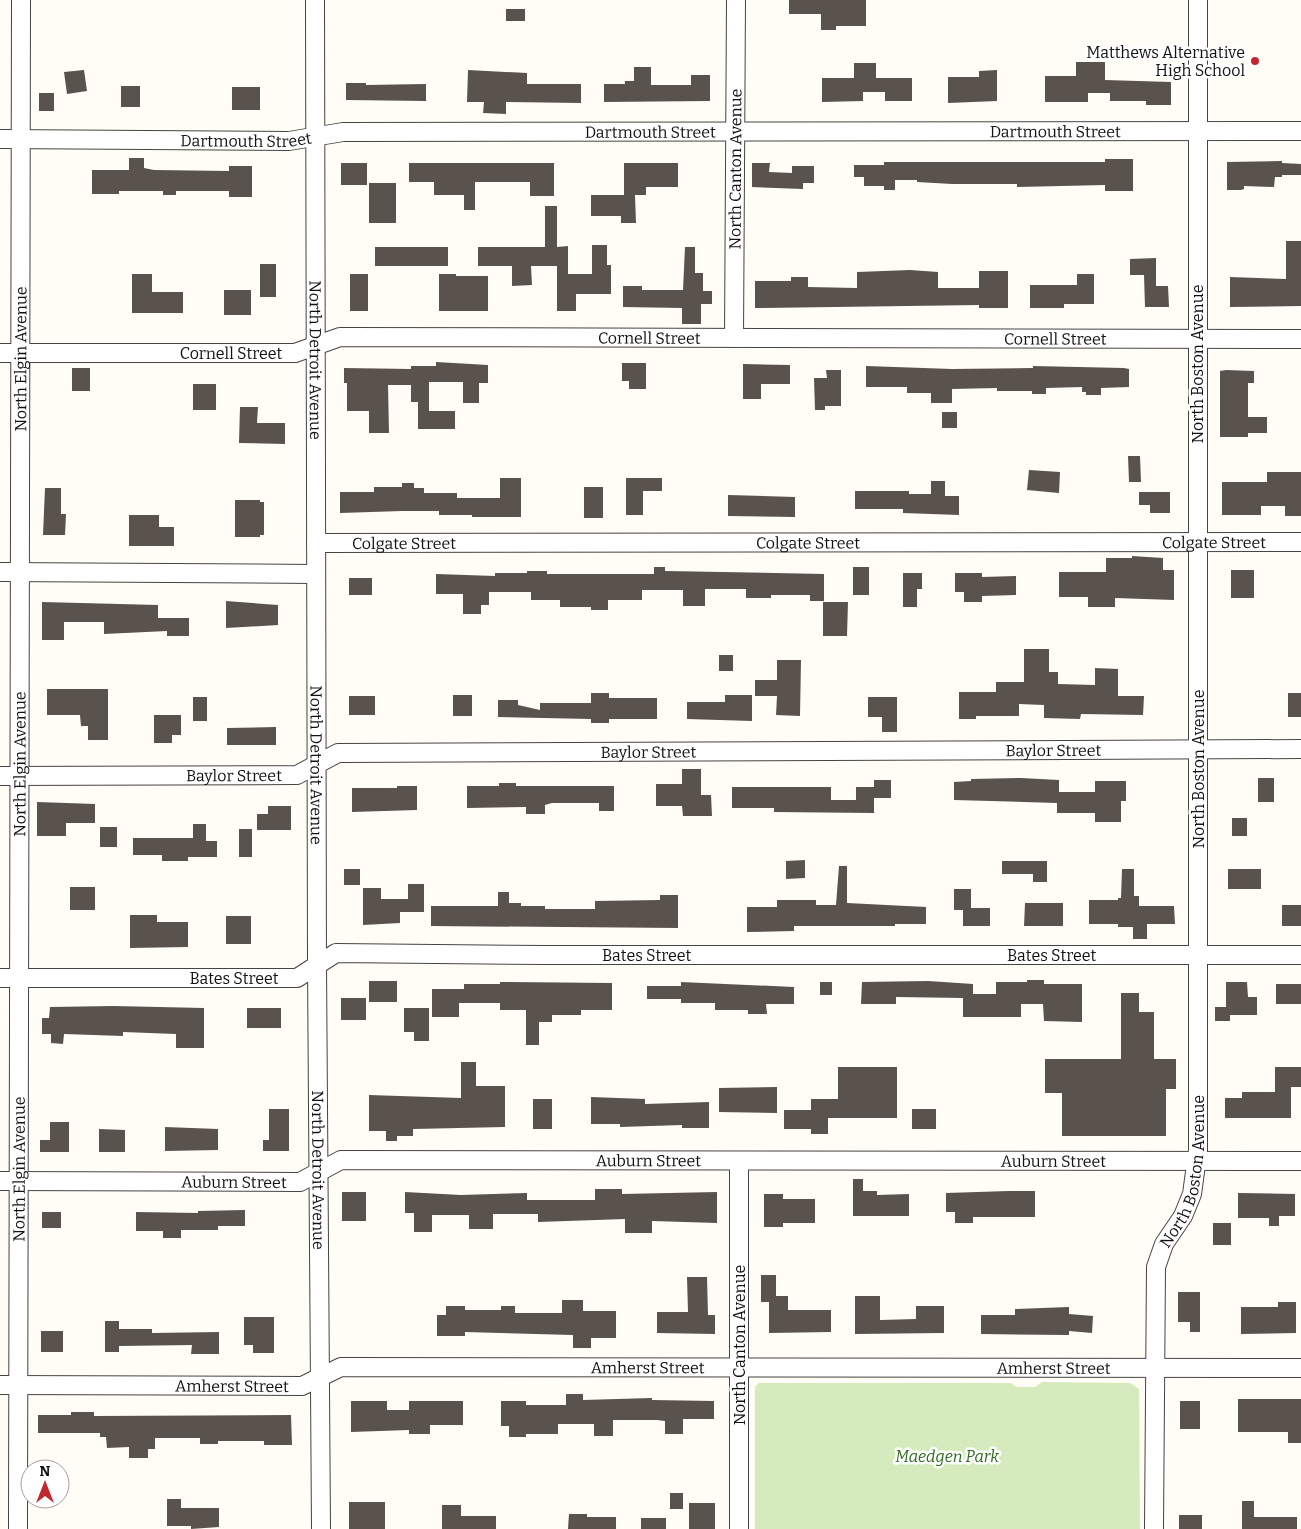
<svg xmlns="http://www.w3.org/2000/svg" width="1301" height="1529" viewBox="0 0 1301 1529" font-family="Bitter,serif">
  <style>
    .green { fill: #d5ebbd }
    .building { fill: #5a524d }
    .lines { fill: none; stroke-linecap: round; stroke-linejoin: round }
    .minor-casing { stroke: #444; stroke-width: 20 }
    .minor { stroke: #fff; stroke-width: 18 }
    .poi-dot { fill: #c4262e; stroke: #fff; stroke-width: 2 }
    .labels { text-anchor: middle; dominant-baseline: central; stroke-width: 5; stroke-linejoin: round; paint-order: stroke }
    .poi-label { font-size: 16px; fill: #111; stroke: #fff; text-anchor: end }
    .street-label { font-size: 16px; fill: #111; stroke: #fff }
    .park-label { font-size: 16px; font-style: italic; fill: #2f6b1f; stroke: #fff }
  </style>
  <rect width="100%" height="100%" fill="#fffdf5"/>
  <path class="green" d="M1042,1382L1130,1383L1139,1389L1140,1529H755V1387L759,1383H1011L1016,1387H1035Z"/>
  <path class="building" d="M789,0H866V26H836V30H821V14H789Z
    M506,9H525V21H506Z
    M1076,62H1105V80L1171,82V105H1146V101H1110V93H1088V102H1045V76H1076Z
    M854,63H876V78H912V101H885V92H863V101L822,102V78H854Z
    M634,67H651V85H691V75H710V101L604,102V84H625V81H634Z
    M84,70L87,91L67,94L64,72Z
    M468,70L527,73V84H581V103L506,102V114L483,113L484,102H467Z
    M997,70V101L948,103V77H979V71Z
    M346,83H366V85L426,84V101L346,100Z
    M121,86H140V107H121Z
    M232,87H260V110H232Z
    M39,93H54V111H39Z
    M129,158H144V168L154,170L229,171V166H252V197H229V191H176V195H163V191H119V194H92V170H129Z
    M1105,159H1133V191H1105V185L1017,187V184H952L917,182V180H895V190H884V186H864V177H854V165H884V162H1105Z
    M1282,161V163L1301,164V175H1282V177H1275L1274,187L1244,186V189L1241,190H1227V162Z
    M341,163H367V185H341Z
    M409,163H554V196H530V182H475V210H464V195H434V182H409Z
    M624,163H678V187H646V195H635L636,223H621V216H591V195H624Z
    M752,163H770L769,172L792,173V166H814V183H803V189L752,187Z
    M369,183H396V223H369Z
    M545,206H557V247L568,246V274H592V245H607V265H611V294H576V311H557V266H531L532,285L512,286V266H478V247H545Z
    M1286,241H1301V306L1230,307V277L1286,279Z
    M375,247H448V266H375Z
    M685,247H695V273H703V291H712V304H701V324H682V308L623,307V286H642V290H683Z
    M1156,258V286H1168L1169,307H1145L1144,275H1130V259Z
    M260,264H276V297H260Z
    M910,270L938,272V288H979V271H1008V308H979V305L755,308V281H791V277H808V287L857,288V272Z
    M132,274H152V292H183V313H132Z
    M350,274H368V311H350Z
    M439,274H456V276H488V311H439Z
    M1077,274H1094V304H1064V308H1030V285H1077Z
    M224,290H251V315H224Z
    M436,362L488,365V383H479V403H463V382H429V411H455V429H418V402H411V385H388L389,433H369V411H347V383H344V368L411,369V366H436Z
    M622,363H646V389H629V381H622Z
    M743,364L790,365V384H761V399H743Z
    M866,366L952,369L1033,368V366L1124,368L1129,369V387L1101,388V395H1086V392H1082V387L1046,388V394H1032V391H997V388L952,389V403H931V393H907V387H866Z
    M72,368H90V391H72Z
    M826,370H841V406H825V410H815L814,378H827Z
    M1226,370L1254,371V383H1248V417H1267V433H1248V437H1220V371Z
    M193,384H216V410H193Z
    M240,407H258L257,423H285V444L239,443Z
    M942,412H957V428H942Z
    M1128,456H1140L1141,482H1129Z
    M1029,470L1060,472L1059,493L1027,490Z
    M1267,472H1301V516H1285V506H1261V515H1222V482H1267Z
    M500,478H521V517H472V515H439V511H402L340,513V492H374V487H402V483H414V488H424V493H457V498H500Z
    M626,478H662V491H643V515H626Z
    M931,481H945V496H959V515L903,513V509H855V491H909V494H931Z
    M584,487H603V518H584Z
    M45,488H61V514H66L65,535H43Z
    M1139,492H1170V513H1150V505H1139Z
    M728,495L795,497V517L728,516Z
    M235,500H260V502H264V535H260V537H235Z
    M129,515H159V527H174V546H129Z
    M1132,556L1163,558V570H1174V600L1115,598V607H1088V597H1059V572H1106V558H1132Z
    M654,567H665V571L824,574V601H810V595H771V598H746V589H705V606H683V590H642V600H608V610H591V607H560V600H531V592H489V605H481V614H463V594H436V574L495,576V573H527V571H547V574H654Z
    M853,567H869V595H853Z
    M1231,570H1254V598H1231Z
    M903,573H922V589H917V607H903Z
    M955,573H982V577L1016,576V595L982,596V602H964V592H955Z
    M349,578H372V595H349Z
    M226,601L278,605V625L226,628Z
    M42,602L158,605V618H189V636H167V631L104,634V622H64V640H42Z
    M823,602H848L847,636H823Z
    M1024,649H1049V672H1058V684L1095,685V668L1118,669V696H1144L1143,715L1081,714L1080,719L1044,718V705L1019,704V716H976V719H959V692H996V682H1024Z
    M719,655H733V671H719Z
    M777,660H801L800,716L776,715L777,696H755V680H777Z
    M47,689H108V740H88V726H81L80,715H47Z
    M591,693H609V698H657V719H609V723H591V719L498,717V700H518V705L540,710V703H591Z
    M1288,693H1301V717H1288Z
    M453,695H472V716H453Z
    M725,695H752V721L687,719V702H725Z
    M349,696H375V715H349Z
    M193,697H207V721H193Z
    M868,697H897V732H882V717H868Z
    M154,715H181V735H172V743H154Z
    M276,727V745H227V728Z
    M682,769H701V795H711L712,816H683L682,806H656V784H682Z
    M1021,778L1059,780V792H1095V781H1126V801H1121V822H1095V813H1057V803L954,800V782L971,781V779Z
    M1258,778H1274V802H1258Z
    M874,780H891V798H874V813L774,812V808H732V787H831V800H856V787H874Z
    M499,783H516V786H614V811H599V803H552L545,805V814H526V807L467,808V786H499Z
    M397,786H417V810L352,812V788H397Z
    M37,802L95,804V823H66V836H37Z
    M268,806H291V830H257V814H268Z
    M1232,818H1247V836H1232Z
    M193,824H206V841H217V857H188V861H162V855H133V838H193Z
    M100,827H117V847H100Z
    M239,829H252V857H239Z
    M805,860V878L786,879V861Z
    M1002,861H1047V882H1033V874H1002Z
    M839,866H847V903L926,907V924H895V926H794V931L747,932V907H777V900H816V905H836Z
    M344,869H360V885H344Z
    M1122,869H1134V896H1139V906H1174L1175,924H1147V939H1133V927H1118V924H1089V900H1118V898H1121Z
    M1228,869H1261V889H1228Z
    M408,884H424V912H400V923L363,925V888H381V899H408Z
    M70,887H95V910H70Z
    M954,889H971V908H990V926H963V910H954Z
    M498,892H509V903H521V906H545V909H595V901L660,900V895H678V928L431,926V906H498Z
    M1025,903H1063V926H1024Z
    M1282,905H1301V926H1282Z
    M130,915H157V922H188V947L130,948Z
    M226,916H251V944H226Z
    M1027,980H1044V984H1082V1022L1044,1021L1043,1004H1021V1017H963V998L896,997V1004H861L862,982L928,981L973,984V994H996V982H1027Z
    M369,981H397V1002H369Z
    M500,982L612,983V1010H581V1015H552V1022H539V1045H526V1010H500V1003H459V1017H432V989H464V984H500Z
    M681,982L794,987V1004H766L767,1014H748V1010H715V1003H681V999H647V986H681Z
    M820,982H832V995H820Z
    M1226,982H1247L1248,997H1257V1015H1230V1021H1215V1007H1226Z
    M1276,984H1301V1004H1276Z
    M1121,993H1139V1012H1154V1059H1176V1089H1166V1136H1062V1093H1045V1059H1121Z
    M341,998H366V1020H341Z
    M114,1006L204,1008V1048H176V1034L123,1032V1036L64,1034L63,1044L51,1043V1034H42V1018H49L50,1007Z
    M247,1008H281V1028H247Z
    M404,1008H429V1041H414V1032H404Z
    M461,1062H476V1086H505V1127L413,1129V1136H397V1141H386V1131H369V1095L461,1098Z
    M838,1067H897V1118H828V1134H811V1129H784V1110H811V1099H838Z
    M1275,1067H1301V1087H1291V1118H1225V1098H1242V1092H1275Z
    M777,1087V1113L719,1112V1088Z
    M591,1097L645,1099V1104L709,1102V1128H682V1125L620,1127V1124H591Z
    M533,1099H552V1129H533Z
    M269,1109H289V1151H263V1140H269Z
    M912,1109H936V1129H912Z
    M50,1122H69V1152H40V1140H50Z
    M165,1127L218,1129V1150L165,1151Z
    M99,1129L125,1130V1152H99Z
    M853,1179H863V1191H877V1195L909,1194V1216H853Z
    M595,1189H622V1194L717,1192V1223L652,1221V1233H625V1219L538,1222V1214H493V1229H469V1215H432V1232H414V1213H405V1192L461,1195L527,1193V1200H595Z
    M1009,1191H1035V1217H973V1223H955V1212H946V1193Z
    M342,1192H366V1221H342Z
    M1238,1193L1295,1194V1216H1279V1226H1269V1218H1238Z
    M764,1194H783V1199H815V1223H783V1227H764Z
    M245,1210V1226H218V1230H181V1238H163V1231H136V1212L198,1213V1211Z
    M42,1212H61V1228H42Z
    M1213,1223H1231V1245H1213Z
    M761,1275H776V1296H788V1310H831V1332L769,1333V1302H761Z
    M687,1277H707L708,1315H715V1334L657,1333V1312H688Z
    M1178,1292H1200V1332H1190V1322H1178Z
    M855,1296H880V1320L916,1319V1306H944V1333L855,1334Z
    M562,1300H583V1311H616V1338H591V1348H573V1335L465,1332V1336H437V1315H446V1306H465V1310H501V1306H515V1313H562Z
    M1278,1302H1296V1333L1241,1334V1307H1278Z
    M1069,1307V1314L1093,1316L1092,1333L1069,1331V1335L981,1334V1315H1015V1309Z
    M244,1317H274V1353H253V1345H244Z
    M105,1321H119V1329H152V1333L219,1332V1354H191L192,1345L119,1346V1352H105Z
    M41,1331H63V1352H41Z
    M566,1394H583V1400L652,1398V1400L714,1401V1419H683V1434H665V1421L657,1420H613V1436H594V1424H558V1434H526V1437H509V1426H501V1401H526V1405H566Z
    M1238,1399H1301V1443H1288V1432H1238Z
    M351,1401H387V1410H409V1401H463V1425H430V1434H409V1430L351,1432Z
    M1180,1401H1200V1429H1180Z
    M71,1412H94V1416L291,1415L292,1445H264V1441H218V1444H200V1438H155V1449H148V1458H129V1447L107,1448L106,1437H100V1433H38V1415H71Z
    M670,1493H683V1509H670Z
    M167,1499H181V1508H219V1527L191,1529V1526H167Z
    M1242,1501H1254V1517H1297V1529H1242Z
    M349,1502H385V1529H349Z
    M689,1503H715V1529H689Z
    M442,1505H461V1516H496V1529H442Z
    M569,1514H587V1517H616V1529H568Z
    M1179,1515H1202V1529H1179Z
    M641,1518H666V1529H641Z"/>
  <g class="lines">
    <g class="minor-casing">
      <g id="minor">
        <path id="s1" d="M315,0L317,965L321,1529"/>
        <path id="s2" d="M0,139L289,141L343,132L1301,131"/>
        <path id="s3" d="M734,338L736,0"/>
        <path id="s4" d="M0,353H295L340,337L1301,339"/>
        <path id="s5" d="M316,543L1301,542"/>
        <path d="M0,572L316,574"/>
        <path id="s6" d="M0,776L297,775L338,753L1301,749"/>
        <path id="s7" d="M0,978H297L336,953L547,955H1301"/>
        <path d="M739,1161V1529"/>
        <path id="s8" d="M0,1181L300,1182L341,1160L1301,1161"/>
        <path id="s9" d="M0,1385L302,1386L341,1367L1301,1368"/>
        <path id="s10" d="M18,1529L21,0"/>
        <path id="s11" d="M1154,1529L1156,1267L1164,1244L1183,1216L1192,1194L1198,1150V0"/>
      </g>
    </g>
    <use href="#minor" class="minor"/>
  </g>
  <circle class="poi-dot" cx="1255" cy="61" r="5"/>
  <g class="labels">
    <g class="poi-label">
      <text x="1245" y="52">Matthews Alternative<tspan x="1245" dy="18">High School</tspan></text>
    </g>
    <g class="street-label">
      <text stroke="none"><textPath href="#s2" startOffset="651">Dartmouth Street</textPath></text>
      <text stroke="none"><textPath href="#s2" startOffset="1056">Dartmouth Street</textPath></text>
      <text stroke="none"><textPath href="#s2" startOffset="246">Dartmouth Street</textPath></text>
      <text stroke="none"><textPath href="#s3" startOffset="169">North Canton Avenue</textPath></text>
      <text stroke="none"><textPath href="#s4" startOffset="652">Cornell Street</textPath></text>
      <text stroke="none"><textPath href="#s4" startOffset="1058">Cornell Street</textPath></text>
      <text stroke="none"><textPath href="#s4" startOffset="231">Cornell Street</textPath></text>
      <text stroke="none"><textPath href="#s10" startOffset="1170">North Elgin Avenue</textPath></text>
      <text stroke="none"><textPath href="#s1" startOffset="360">North Detroit Avenue</textPath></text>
      <text transform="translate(1197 364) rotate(-90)">North Boston Avenue</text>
      <text stroke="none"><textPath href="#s5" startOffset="492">Colgate Street</textPath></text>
      <text stroke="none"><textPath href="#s5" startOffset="898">Colgate Street</textPath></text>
      <text stroke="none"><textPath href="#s5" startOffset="88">Colgate Street</textPath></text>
      <text stroke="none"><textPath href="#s6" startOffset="1059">Baylor Street</textPath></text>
      <text stroke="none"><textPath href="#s6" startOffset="654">Baylor Street</textPath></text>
      <text stroke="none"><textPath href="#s10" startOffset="765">North Elgin Avenue</textPath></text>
      <text stroke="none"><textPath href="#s1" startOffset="765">North Detroit Avenue</textPath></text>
      <text transform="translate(1198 769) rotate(-90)">North Boston Avenue</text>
      <text stroke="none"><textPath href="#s6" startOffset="234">Baylor Street</textPath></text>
      <text stroke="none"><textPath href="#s7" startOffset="654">Bates Street</textPath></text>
      <text stroke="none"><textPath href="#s7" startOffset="1059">Bates Street</textPath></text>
      <text stroke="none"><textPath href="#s7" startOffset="234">Bates Street</textPath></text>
      <text stroke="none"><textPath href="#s8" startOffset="654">Auburn Street</textPath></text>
      <text stroke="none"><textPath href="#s8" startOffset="1059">Auburn Street</textPath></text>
      <text stroke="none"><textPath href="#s10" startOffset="360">North Elgin Avenue</textPath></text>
      <text stroke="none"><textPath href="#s1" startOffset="1170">North Detroit Avenue</textPath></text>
      <text stroke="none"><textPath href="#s11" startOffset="364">North Boston Avenue</textPath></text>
      <text stroke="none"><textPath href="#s8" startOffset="234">Auburn Street</textPath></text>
      <text transform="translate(739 1345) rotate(-90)">North Canton Avenue</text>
      <text stroke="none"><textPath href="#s9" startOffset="652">Amherst Street</textPath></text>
      <text stroke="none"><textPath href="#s9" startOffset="1058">Amherst Street</textPath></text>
      <text stroke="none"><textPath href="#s9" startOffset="232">Amherst Street</textPath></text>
    </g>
    <g class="park-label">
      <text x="947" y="1456">Maedgen Park</text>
    </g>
  </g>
  <g transform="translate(45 1484)"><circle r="24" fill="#ffffff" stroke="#a0a0a0"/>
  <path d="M0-4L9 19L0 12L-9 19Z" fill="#c4262e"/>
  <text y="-8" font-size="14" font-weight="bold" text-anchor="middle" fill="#111111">N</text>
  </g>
</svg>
